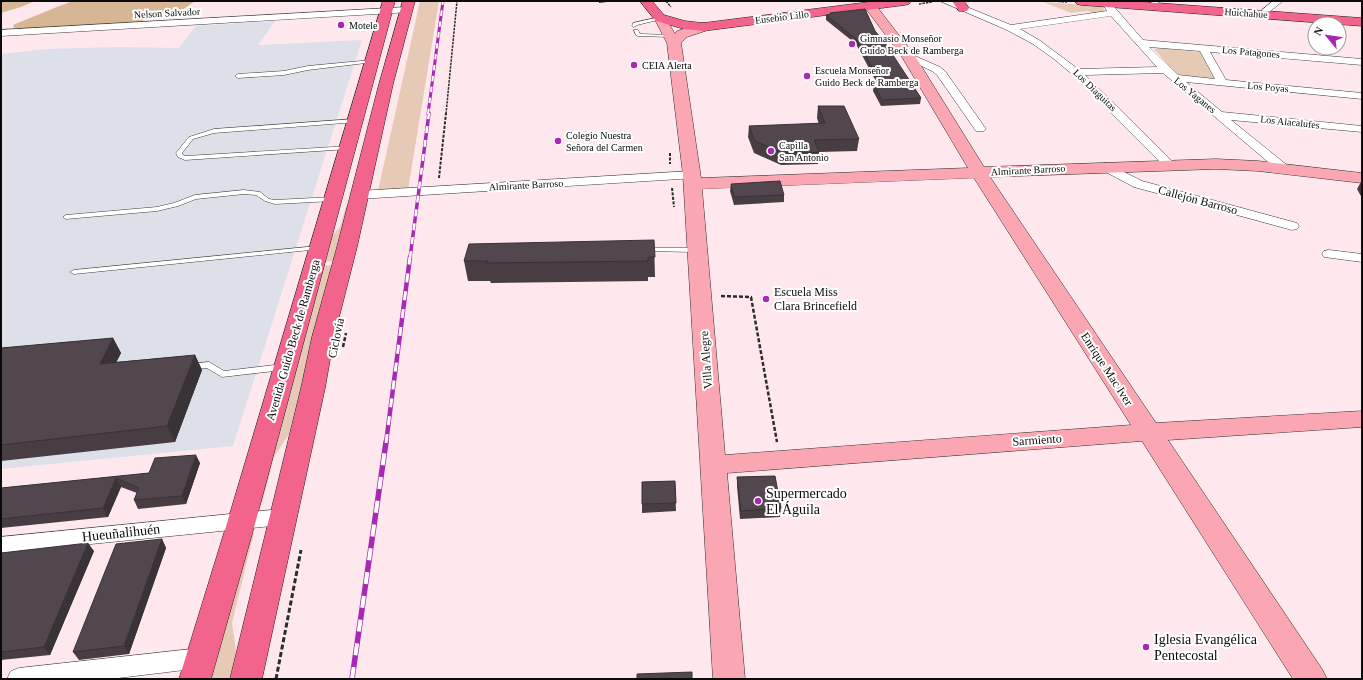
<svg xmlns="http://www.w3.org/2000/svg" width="1363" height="680" viewBox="0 0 1363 680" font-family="Georgia,serif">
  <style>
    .industrial { fill: #dee0e9 }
    .green { fill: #e6cab5 }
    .forest { fill: #d6b695 }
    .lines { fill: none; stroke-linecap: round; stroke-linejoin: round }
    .lane-casing { stroke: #3d3d3d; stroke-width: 1 }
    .street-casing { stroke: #3d3d3d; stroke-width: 1 }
    .secondary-casing { stroke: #2c2c2c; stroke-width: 1 }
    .primary-casing { stroke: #1b1b1b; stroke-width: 1 }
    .path-far3 { stroke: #2c2c2c; stroke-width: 1.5; stroke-dasharray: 2.5 1; stroke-linecap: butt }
    .path-far2 { stroke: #2c2c2c; stroke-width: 2; stroke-dasharray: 3 1.5; stroke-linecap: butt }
    .path-far1 { stroke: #2c2c2c; stroke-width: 2.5; stroke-dasharray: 4 2; stroke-linecap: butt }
    .path { stroke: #2c2c2c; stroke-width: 3; stroke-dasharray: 5 2.5; stroke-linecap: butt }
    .lane { fill: #fff; fill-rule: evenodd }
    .street { fill: #fff; fill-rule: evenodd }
    .secondary { fill: #fba6b3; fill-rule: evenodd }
    .primary { fill: #f3648c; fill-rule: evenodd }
    .rail-far3-casing { stroke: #a729b3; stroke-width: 3 }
    .rail-far2-casing { stroke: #a729b3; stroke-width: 3.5 }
    .rail-far1-casing { stroke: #a729b3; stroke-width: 4.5 }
    .rail-casing { stroke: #a729b3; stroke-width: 5.5 }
    .rail-far3 { stroke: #fff; stroke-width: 2; stroke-dasharray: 5.5; stroke-linecap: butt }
    .rail-far2 { stroke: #fff; stroke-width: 2.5; stroke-dasharray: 7; stroke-linecap: butt }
    .rail-far1 { stroke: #fff; stroke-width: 3; stroke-dasharray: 9; stroke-linecap: butt }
    .rail { stroke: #fff; stroke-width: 4; stroke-dasharray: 12; stroke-linecap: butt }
    .wall { fill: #473d43 }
    .shaded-wall { fill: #393237 }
    .building { fill: #52474e; stroke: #393237 }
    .poi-dot { fill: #a729b3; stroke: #fff; stroke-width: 1.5 }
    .labels { text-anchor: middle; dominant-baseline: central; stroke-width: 4; stroke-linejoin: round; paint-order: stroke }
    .far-street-label { font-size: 10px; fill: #0a0a0a; stroke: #fff }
    .far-poi-label { font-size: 10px; fill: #0a0a0a; stroke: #fff; text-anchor: start }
    .street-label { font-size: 12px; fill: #0a0a0a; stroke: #fff }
    .poi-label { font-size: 12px; fill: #0a0a0a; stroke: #fff; text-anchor: start }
    .near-poi-label { font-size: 14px; fill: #0a0a0a; stroke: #fff; text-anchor: start }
    .near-street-label { font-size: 14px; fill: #0a0a0a; stroke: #fff }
  </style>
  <rect width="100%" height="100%" fill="#fee8ed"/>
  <path class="industrial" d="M275,21L258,45L362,40L233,446L1,469V54L46,49L119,47L179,48L196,26Z"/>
  <path class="green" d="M420,1H439L408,190L378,191Z
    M1043,2L1102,6L1105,11L1094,14L1088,11L1071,13Z
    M1159,48L1200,52L1215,80L1176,75L1154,49Z
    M346,206H348L333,261L324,262L331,237L340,227Z
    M332,265L289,434L274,457L262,503H257L322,266Z
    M254,533L232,623L236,651L230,679H209L248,534Z"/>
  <path class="forest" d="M1,1H35L21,7L1,13Z
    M73,1H195L178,13L161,14L136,23L36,29L14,28L13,25C33,17 53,8 73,1Z"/>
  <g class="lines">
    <g class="lane-casing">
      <path id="lane" d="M660,17L662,18V19L637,25L634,27L632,26L633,23Z
        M634,30H638L640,34L670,35L672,36L670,37L638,36L636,35Z
        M372,60H374V62L308,70L284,75L238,78L235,76L238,74L284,71L308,66Z
        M355,119L358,121L357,122L214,133L193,139L182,153L183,155L186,156L350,146L351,147L348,149L185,160L178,157L176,153L189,137L214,129Z
        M244,190L260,192L269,199L275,200L333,197L336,199L333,201L275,204L265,201L256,195L244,194L196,199L178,206L157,211L66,219L63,217L66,215L157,207L174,203L195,195Z
        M318,246L322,248L320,249L74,274L70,272L74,270Z
        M644,248H697L701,250L697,252L642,251L640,250Z
        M209,362L224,371L283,364L287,367L283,370L222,377L207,368L189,370L185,367L189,364Z"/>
    </g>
    <g class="street-casing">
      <path id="street" d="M940,1H952L1011,25L1107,11L1102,3L1103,1H1109L1143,40L1362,59V65L1210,52L1226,80L1362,93V99L1186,82L1222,112L1362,126V132L1231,120L1288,166L1290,169L1288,172H1280L1163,73L1085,75L1176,165L1174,168H1166L1072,74L1054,59L1033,44L1007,30ZM1111,16L1157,67L1078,69L1039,40L1020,29ZM1149,47L1200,51L1215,79L1178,75Z
        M1151,1H1159V2L1155,5L1152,4Z
        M1273,1H1283L1269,12H1263L1262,10Z
        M407,7L410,8L411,10L410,12L1,36V30Z
        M908,53L940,67L945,71L986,129L984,131H976L937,75L932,71L905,58L903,56L905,54Z
        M1106,163L1142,181L1297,223L1299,226L1297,229L1292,230L1134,187L1102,170L1100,167L1102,164Z
        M692,171L696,172L698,175L696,178L359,199L354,198L353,195L354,192L359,191Z
        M1329,250L1362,254V262L1324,257L1322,254L1324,251Z
        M282,509L289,512L292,517L289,522L282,525L1,553V537Z
        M201,648L209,651L212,658L209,665L201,668L110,679H7L11,671L19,668Z"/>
    </g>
    <g class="secondary-casing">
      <path id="secondary" d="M870,2L874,3L915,56L984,167L1216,159L1258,161L1362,173V183L1258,171L1216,169L990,177L1156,423L1362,411V427L1168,440L1322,669L1327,679H1293L1142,441L727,473L745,679H713L683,175L667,43L654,18L656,15H664L675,34L677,31L703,23L708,24L709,27L708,30L687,37L681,43L701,178L968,168L902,57L864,6L866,3ZM974,178L1131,425L725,455L702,189Z"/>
    </g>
    <g class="primary-casing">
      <path id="primary" d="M383,1H395L256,520L211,679H179L228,520Z
        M403,1H415L393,84L357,247L334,337L325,388L262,679H230L301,388L312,337L337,247L379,84Z
        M640,1H652L664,15L685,21L703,23L877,1H911L909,4L905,5L703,31L684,29L656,21Z
        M952,1H964L969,8L967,11H959Z
        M1075,1H1130L1362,18V26L1081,5L1077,4Z"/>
    </g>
    <path class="path-far3" d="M666,1L671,7
      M1051,1L1067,2
      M919,4L932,2
      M446,114L457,1"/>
    <path class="path-far2" d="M670,153V164
      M439,178L446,113
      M672,188L674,207"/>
    <path class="path-far1" d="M721,296L751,297L777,442
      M343,347L346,333"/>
    <path class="path" d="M276,679L301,550"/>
    <use href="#lane" class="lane"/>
    <use href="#street" class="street"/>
    <use href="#secondary" class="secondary"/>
    <use href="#primary" class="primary"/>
    <g class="rail-far3-casing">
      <path id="rail-far3" d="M428,114L443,1"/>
    </g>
    <g class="rail-far2-casing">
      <path id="rail-far2" d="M410,258L429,113"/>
    </g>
    <g class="rail-far1-casing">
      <path id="rail-far1" d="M386,443L410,257"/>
    </g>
    <g class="rail-casing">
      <path id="rail" d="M352,679L386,442"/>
    </g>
    <use href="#rail-far3" class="rail-far3"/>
    <use href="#rail-far2" class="rail-far2"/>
    <use href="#rail-far1" class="rail-far1"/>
    <use href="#rail" class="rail"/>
  </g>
  <path class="wall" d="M830,13L875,31L921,98L920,104L881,106L873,91L874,85H878L856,44L826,20V15H830Z
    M818,106L859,139L857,151L819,152L818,164L781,165L754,153L748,137L749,126L819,124L817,118Z
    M1362,180V198L1357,189Z
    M731,184L784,195V202L734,205L730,191Z
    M654,240L655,277H648V281L491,283L490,281H468L464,261Z
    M113,338L121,353L116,362L195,355L202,370L175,442L1,461V348Z
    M200,463L186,504L138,509L134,500L137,493L121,487L108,517L1,528V488L149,473Z
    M737,477L781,508L780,517L740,519L737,486Z
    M675,481L676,511L642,513V482Z
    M162,539L166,548L129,654L79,660L73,652Z
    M94,551L50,655L1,660V553Z"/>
  <path class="shaded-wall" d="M599,1H615L599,3Z
    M113,338L121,353L108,379L100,364Z
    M195,355L202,370L175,442L167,426Z
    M196,455L200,463L186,504L182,496Z
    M116,478L121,487L108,517L103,508Z
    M162,539L166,548L129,654L124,646Z
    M88,543L94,551L50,655L44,647Z"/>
  <path class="building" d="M865,9L875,31L885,43L921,98L882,100L874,85H882L856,39L826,15L831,14L830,13Z
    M818,106H844L859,139L814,140L819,152L782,153L755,141L749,126L825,123Z
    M780,181L784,195L734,197L731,184Z
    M654,240L655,257H648V261L487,263L488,261H464L469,244Z
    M113,338L100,364L195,355L167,426L1,445V348Z
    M196,455L182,496L134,500L139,488L116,478L103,508L1,519V488L149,473L155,458Z
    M775,476L781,508L741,511L737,477Z
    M675,481L676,503L642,504V482Z
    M162,539L124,646L73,652L116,544Z
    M88,543L44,647L1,652V553Z
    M692,672V679H637V674Z"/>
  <g class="poi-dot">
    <circle cx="341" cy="25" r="4"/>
    <circle cx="852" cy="44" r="4"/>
    <circle cx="634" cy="65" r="4"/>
    <circle cx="807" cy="76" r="4"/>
    <circle cx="558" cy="141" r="4"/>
    <circle cx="771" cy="151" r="4"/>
    <circle cx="766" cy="299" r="4"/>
    <circle cx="758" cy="501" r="4"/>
    <circle cx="1146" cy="647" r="4"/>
  </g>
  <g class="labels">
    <g class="far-street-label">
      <text transform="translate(167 13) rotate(-3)">Nelson Salvador</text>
      <text transform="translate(1246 13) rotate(4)">Huichahue</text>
      <text transform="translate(782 17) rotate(-7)">Eusebio Lillo</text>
      <text transform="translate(1251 52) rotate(5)">Los Patagones</text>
      <text transform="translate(1268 87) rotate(5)">Los Poyas</text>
      <text transform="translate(1095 90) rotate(44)">Los Diaguitas</text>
      <text transform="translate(1195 95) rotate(39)">Los Yaganes</text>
      <text transform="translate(1290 122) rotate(6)">Los Alacalufes</text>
      <text transform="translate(1028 170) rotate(-3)">Almirante Barroso</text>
      <text transform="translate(526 185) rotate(-3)">Almirante Barroso</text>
    </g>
    <g class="far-poi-label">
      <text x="349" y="25">Motele</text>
      <text x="860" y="38">Gimnasio Monseñor<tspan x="860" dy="12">Guido Beck de Ramberga</tspan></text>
      <text x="642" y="65">CEIA Alerta</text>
      <text x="815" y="70">Escuela Monseñor<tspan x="815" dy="12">Guido Beck de Ramberga</tspan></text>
      <text x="566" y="135">Colegio Nuestra<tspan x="566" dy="12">Señora del Carmen</tspan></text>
      <text x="779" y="145">Capilla<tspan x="779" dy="12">San Antonio</tspan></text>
    </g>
    <g class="street-label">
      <text transform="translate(1198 200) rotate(15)">Callejón Barroso</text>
      <text transform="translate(336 338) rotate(-78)">Ciclovía</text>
      <text transform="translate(293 340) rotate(-74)">Avenida Guido Beck de Ramberga</text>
      <text transform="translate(706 360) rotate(-94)">Villa Alegre</text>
      <text transform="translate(1107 369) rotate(57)">Enrique Mac Iver</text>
      <text transform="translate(1037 440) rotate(-4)">Sarmiento</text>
    </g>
    <g class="poi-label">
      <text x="774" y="292">Escuela Miss<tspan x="774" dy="14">Clara Brincefield</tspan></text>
    </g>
    <g class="near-poi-label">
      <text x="766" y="493">Supermercado<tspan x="766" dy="16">El Águila</tspan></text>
      <text x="1154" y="639">Iglesia Evangélica<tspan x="1154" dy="16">Pentecostal</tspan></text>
    </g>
    <g class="near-street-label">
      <text transform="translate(121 533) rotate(-6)">Hueuñalihuén</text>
    </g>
  </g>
  <rect width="1363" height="680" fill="none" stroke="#0a0a0a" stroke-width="4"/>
  <g transform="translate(1327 36) rotate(299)"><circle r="19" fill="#ffffff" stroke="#9d9d9d"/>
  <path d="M0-3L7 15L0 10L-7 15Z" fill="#a729b3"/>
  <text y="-6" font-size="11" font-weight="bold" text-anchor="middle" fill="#0a0a0a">N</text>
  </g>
</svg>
